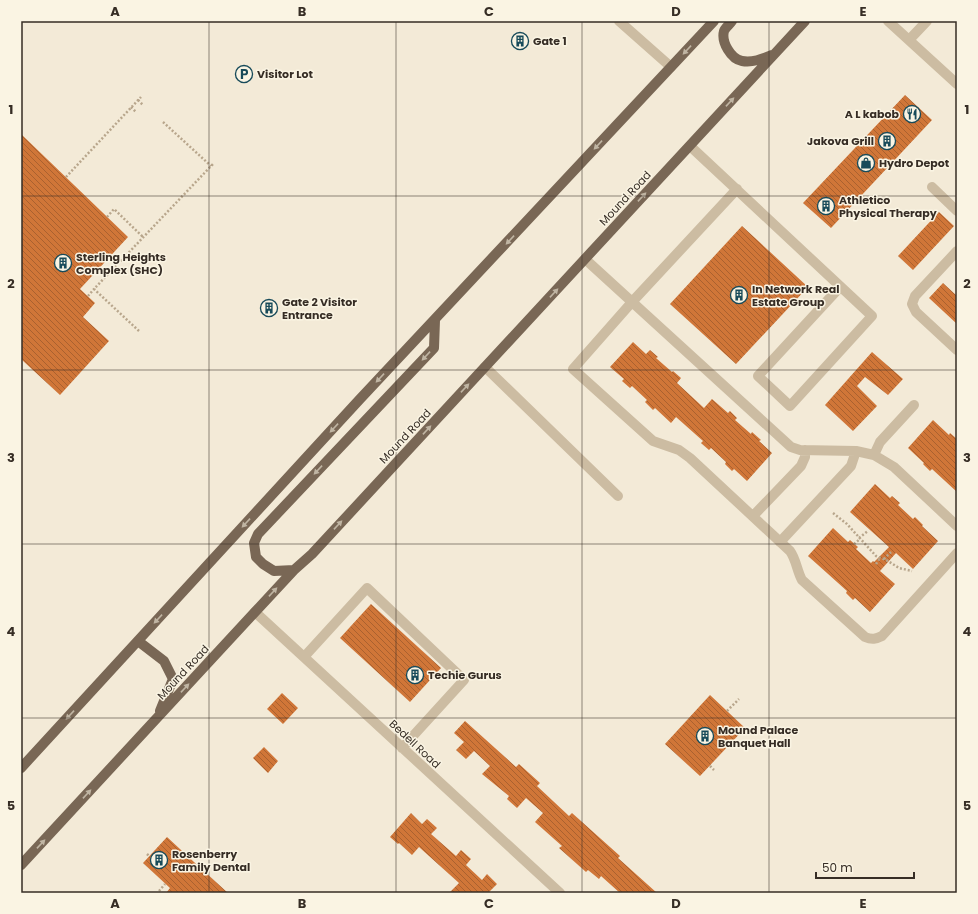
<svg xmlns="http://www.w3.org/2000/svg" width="978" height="914" viewBox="0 0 978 914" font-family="Poppins,sans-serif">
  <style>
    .building { fill: url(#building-back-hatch) }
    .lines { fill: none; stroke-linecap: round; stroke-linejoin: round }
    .path { stroke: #b8a68c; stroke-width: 2.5; stroke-dasharray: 2 2; stroke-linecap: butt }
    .minor { stroke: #ccbca2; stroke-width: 10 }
    .major { stroke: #796755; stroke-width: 10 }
    .oneway { fill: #c0b5a3 }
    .grid { fill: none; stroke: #362d25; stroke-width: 1; stroke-opacity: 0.55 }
    .labels { text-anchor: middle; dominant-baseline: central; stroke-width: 3; stroke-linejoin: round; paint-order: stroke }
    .poi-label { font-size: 11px; font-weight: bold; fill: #362d25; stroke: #faf4e3; text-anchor: start }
    .street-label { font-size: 11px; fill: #362d25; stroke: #faf4e3 }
    .neatline { fill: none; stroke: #362d25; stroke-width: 1.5 }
    .grid-label { font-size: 13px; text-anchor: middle; font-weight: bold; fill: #362d25 }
  </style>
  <defs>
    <pattern id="building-back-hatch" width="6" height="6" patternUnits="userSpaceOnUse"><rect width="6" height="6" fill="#d07638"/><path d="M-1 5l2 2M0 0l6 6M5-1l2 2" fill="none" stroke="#aa612f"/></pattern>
  </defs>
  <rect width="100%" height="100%" fill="#f3ead7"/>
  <path class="building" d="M905,95L932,120L831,228L803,203Z
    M21,134L128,237L80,289L95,303L83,317L109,341L60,395L21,359Z
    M939,212L954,226L913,270L898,256Z
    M742,226L808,287L736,364L670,304Z
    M943,283L957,296V324L929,298Z
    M633,342L646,354L650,350L658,357L656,358L672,372L673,371L681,378L677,383L704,408L712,399L728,413L730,411L737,418L735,420L751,434L752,432L761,440L759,441L772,453L747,481L734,469L732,471L725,464L726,462L711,448L709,450L701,443L703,441L676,417L671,423L655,408L653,410L645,402L647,400L632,386L630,388L622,381L624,379L610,367Z
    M872,352L903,379L888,395L865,377L857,386L877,406L853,431L825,405Z
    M933,420L949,435L950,433L957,439V492L932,469L930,471L923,464L924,463L908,448Z
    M875,484L890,498L892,496L900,503L898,505L913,519L915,517L923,525L922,526L938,541L913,569L896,553L880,571L895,584L870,612L855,598L853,600L846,593L847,591L808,556L833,528L848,542L850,540L858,547L856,549L871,563L873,561L874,562L889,547L850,512Z
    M371,604L441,668L410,702L340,638Z
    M282,693L298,708L283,724L267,709Z
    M710,695L745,728L700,776L665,744Z
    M465,721L516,767L519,764L540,783L537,786L569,816L572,813L620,856L618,858L657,893H620L601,876L599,879L588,870L586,872L559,848L562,846L535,822L543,813L526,798L517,808L507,799L509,796L482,774L490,766L474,751L466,759L456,750L464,742L454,733Z
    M264,747L278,761L268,773L253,758Z
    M411,813L422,824L427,819L437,828L431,834L456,856L461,850L471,859L466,865L482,880L487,874L497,884L488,893H449L459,883L419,847L412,855L399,843L398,844L390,837Z
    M167,837L194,862L228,893H166L170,888L143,863Z"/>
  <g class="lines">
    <path class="path" d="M138,100L143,105
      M131,107L136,112
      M163,122L211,166
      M66,177L141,97
      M107,217L114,209L143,237
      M88,296L94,289
      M139,331L94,289L213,164
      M833,513L847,524L876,556L888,561L899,568L912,571
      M859,538L868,531
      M854,544L860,539
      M884,559L891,552
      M876,564L880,558
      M727,711L739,699
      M710,766L714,770
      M147,854L149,856
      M159,891L165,884"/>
    <path class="minor" d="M619,21L671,67
      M888,21L957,84
      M909,40L927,21
      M690,146L872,316L790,406L758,376L840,287
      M932,187L957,211
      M737,189L632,302L573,369L653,441L679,450L690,458L790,551C796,559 797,571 802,580L865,637C872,640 876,639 882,636L957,553
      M957,251L915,296L912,304L916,312L957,350
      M585,259L791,447L800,450L856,451L874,455L894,467L957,526
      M485,367L618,496
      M874,455L880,442L914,405
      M753,516L801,466L805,457V450
      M780,542L851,466L856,451
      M255,612L560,893
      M304,657L367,588L464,680L402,748"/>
    <path class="major" d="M732,21C730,24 725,28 724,31C721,42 731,59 742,61C752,63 762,59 772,55
      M294,570L274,571L263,564L256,557L254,543L258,534L434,348L435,320
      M138,641L164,661L173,679L160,711
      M21,768L360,399L714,21
      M21,865L255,612L294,570L312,554L805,21"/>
  </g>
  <defs><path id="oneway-solid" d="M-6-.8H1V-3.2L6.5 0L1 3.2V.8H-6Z"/></defs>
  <g class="oneway">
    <use href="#oneway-solid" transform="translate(687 50) rotate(133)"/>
    <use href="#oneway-solid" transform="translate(730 102) rotate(-47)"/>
    <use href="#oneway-solid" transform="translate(598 145) rotate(133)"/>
    <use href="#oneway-solid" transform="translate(642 197) rotate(-47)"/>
    <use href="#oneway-solid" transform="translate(510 240) rotate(133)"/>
    <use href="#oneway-solid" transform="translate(554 293) rotate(-47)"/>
    <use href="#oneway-solid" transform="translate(426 356) rotate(133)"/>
    <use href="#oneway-solid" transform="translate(380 378) rotate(133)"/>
    <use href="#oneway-solid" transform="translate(465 388) rotate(-47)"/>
    <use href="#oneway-solid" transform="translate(334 428) rotate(133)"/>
    <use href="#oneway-solid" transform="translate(427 430) rotate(-47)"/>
    <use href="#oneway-solid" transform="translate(318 470) rotate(133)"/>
    <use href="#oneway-solid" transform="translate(246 523) rotate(133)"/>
    <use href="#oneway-solid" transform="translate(338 525) rotate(-47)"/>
    <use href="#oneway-solid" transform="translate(273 592) rotate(-47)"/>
    <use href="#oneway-solid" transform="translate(158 619) rotate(133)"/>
    <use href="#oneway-solid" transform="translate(185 688) rotate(-47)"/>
    <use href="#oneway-solid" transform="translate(70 715) rotate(133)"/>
    <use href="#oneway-solid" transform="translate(87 794) rotate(-47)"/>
    <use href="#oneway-solid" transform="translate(41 844) rotate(-47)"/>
  </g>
  <path class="grid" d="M209,21V893M396,21V893M582,21V893M769,21V893M21,196H957M21,370H957M21,544H957M21,718H957"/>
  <defs>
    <g id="building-ring" transform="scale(0.9)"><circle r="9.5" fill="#faf4e3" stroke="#184b5a" stroke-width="1.5"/><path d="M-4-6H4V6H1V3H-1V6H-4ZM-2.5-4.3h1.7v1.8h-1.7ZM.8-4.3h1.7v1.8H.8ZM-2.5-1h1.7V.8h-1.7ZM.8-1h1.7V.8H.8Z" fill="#184b5a"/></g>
    <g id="parking-ring" transform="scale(0.9)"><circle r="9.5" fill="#faf4e3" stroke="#184b5a" stroke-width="1.5"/><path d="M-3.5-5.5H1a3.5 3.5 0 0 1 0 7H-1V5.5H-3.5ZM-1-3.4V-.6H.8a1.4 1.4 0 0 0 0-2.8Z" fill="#184b5a"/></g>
    <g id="restaurant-ring" transform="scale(0.9)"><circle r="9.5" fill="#faf4e3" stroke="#184b5a" stroke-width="1.5"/><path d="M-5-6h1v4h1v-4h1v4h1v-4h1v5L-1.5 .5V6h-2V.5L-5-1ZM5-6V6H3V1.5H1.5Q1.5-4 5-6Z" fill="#184b5a"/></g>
    <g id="shop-ring" transform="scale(0.9)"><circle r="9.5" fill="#faf4e3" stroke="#184b5a" stroke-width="1.5"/><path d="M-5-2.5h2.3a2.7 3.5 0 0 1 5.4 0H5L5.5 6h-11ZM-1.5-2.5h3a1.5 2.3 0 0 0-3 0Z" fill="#184b5a"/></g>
  </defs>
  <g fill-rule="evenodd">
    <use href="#building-ring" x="520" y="41"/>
    <use href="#parking-ring" x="244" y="74"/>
    <use href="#restaurant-ring" x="912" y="114"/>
    <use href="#building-ring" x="887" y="141"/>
    <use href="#shop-ring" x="866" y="163"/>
    <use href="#building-ring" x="826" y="206"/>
    <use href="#building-ring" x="63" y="263"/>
    <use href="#building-ring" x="739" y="295"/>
    <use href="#building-ring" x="269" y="308"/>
    <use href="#building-ring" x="415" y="675"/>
    <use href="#building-ring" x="705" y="736"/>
    <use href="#building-ring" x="159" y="860"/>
  </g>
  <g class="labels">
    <g class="poi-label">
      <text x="533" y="41">Gate 1</text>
      <text x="257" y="74">Visitor Lot</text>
      <text x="899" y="114" text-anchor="end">A L kabob</text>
      <text x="874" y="141" text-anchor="end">Jakova Grill</text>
      <text x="879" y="163">Hydro Depot</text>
      <text x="839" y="200">Athletico<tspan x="839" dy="13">Physical Therapy</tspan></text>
      <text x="76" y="257">Sterling Heights<tspan x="76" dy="13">Complex (SHC)</tspan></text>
      <text x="752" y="289">In Network Real<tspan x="752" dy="13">Estate Group</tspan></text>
      <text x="282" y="302">Gate 2 Visitor<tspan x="282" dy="13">Entrance</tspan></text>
      <text x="428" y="675">Techie Gurus</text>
      <text x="718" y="730">Mound Palace<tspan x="718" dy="13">Banquet Hall</tspan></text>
      <text x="172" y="854">Rosenberry<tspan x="172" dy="13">Family Dental</tspan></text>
    </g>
    <g class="street-label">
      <text transform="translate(625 198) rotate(-47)">Mound Road</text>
      <text transform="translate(405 436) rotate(-47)">Mound Road</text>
      <text transform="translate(183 672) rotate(-47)">Mound Road</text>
      <text transform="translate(415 744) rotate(43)">Bedell Road</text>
    </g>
  </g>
  <rect width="978" height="914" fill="none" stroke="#faf4e3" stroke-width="44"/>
  <path d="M816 872v6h98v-6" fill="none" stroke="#362d25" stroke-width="2"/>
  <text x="822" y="872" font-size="12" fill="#362d25" stroke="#faf4e3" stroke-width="3" paint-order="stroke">50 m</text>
  <rect x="22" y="22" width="934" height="870" class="neatline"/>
  <g class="grid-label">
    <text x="115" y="16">A</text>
    <text x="302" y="16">B</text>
    <text x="489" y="16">C</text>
    <text x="676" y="16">D</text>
    <text x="863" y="16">E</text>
    <text x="11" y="114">1</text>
    <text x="967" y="114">1</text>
    <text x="11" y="288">2</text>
    <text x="967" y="288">2</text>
    <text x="11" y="462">3</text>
    <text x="967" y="462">3</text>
    <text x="11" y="636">4</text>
    <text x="967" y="636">4</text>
    <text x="11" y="810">5</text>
    <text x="967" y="810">5</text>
    <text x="115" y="908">A</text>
    <text x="302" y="908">B</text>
    <text x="489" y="908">C</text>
    <text x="676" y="908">D</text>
    <text x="863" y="908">E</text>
  </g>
</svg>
